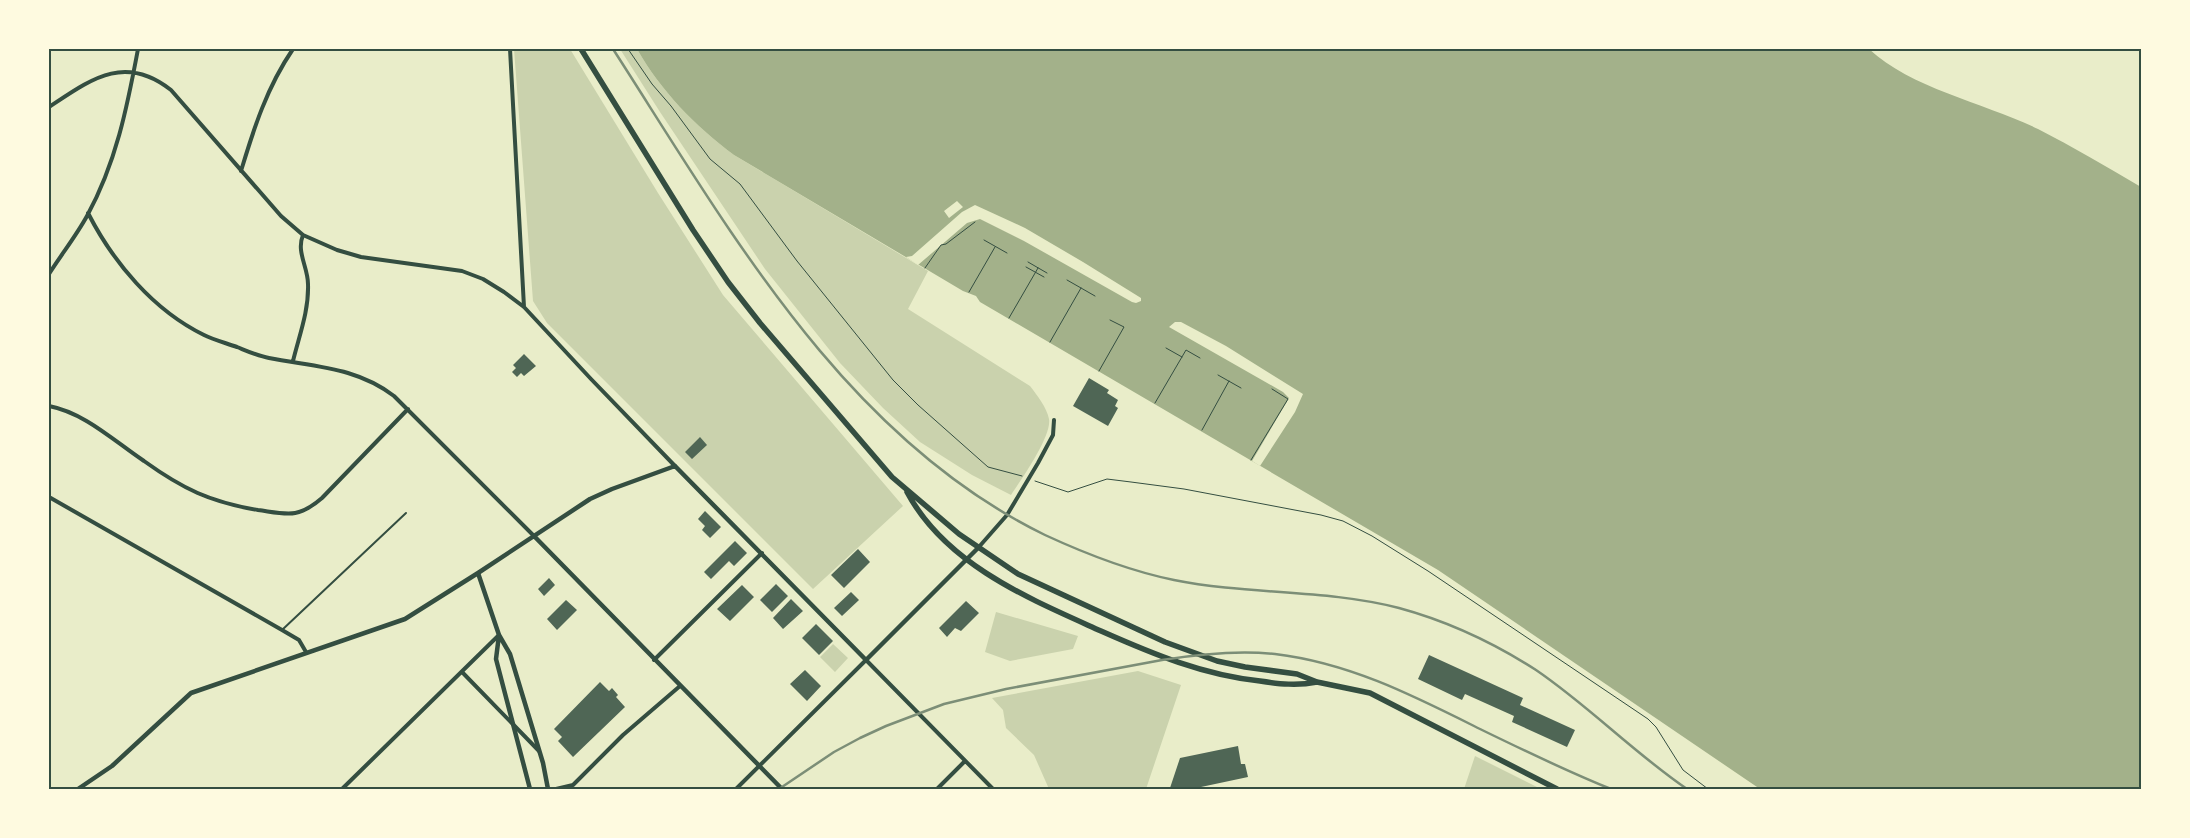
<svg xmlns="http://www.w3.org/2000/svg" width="2190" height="838" viewBox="0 0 2190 838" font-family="Bitter,serif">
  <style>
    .green { fill: #cad2ad }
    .water { fill: #a3b18a }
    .pier { fill: #e9edc9 }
    .building { fill: #4f6655 }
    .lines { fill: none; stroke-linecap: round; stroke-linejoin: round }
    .path { stroke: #344e41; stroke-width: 1 }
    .service { stroke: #344e41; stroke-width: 2 }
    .minor { stroke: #344e41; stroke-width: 4 }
    .tertiary { stroke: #344e41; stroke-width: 4.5 }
    .primary { stroke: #344e41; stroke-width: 5.5 }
    .rail { stroke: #7c8e77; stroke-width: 2.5 }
    .neatline { fill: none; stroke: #344e41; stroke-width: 2 }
  </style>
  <rect width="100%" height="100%" fill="#e9edc9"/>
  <path class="green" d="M514,49H570L658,193L723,295L903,506L813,589L547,323L533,301Z
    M620,49H637C661,91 695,126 734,155L928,271L908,309L1030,386C1037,395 1047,408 1049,419C1052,436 1021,480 1011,495L972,475L920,442L883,408L840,363L765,269L660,112Z
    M996,612L1078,636L1073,649L1010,661L985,652Z
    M833,644L848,658L835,672L820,657Z
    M1138,671L1181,685L1146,789H1049L1034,755L1006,728L1003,710L992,698Z
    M1475,756L1541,789H1464Z"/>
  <path class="water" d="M637,49H1869C1912,89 1985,103 2038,129C2073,147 2107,167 2141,187V789H1760L1438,570L980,302L976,296L963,291L734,155C695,126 661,91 637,49Z"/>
  <path class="pier" d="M957,201L963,207L949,218L944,211Z
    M975,205L1025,228L1083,262L1141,298V301L1136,303L1132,302L1024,241L980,219L967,223L918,265L906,257L912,256L962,212Z
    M1175,322H1181L1226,346L1303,394L1295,412L1260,466L1252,461L1289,398L1283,392L1169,327Z"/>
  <path class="building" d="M524,354L536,366L524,376L521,373L517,377L512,372L516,368L513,365Z
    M1089,378L1109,390L1107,393L1118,400L1115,406L1118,408L1108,426L1073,406Z
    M700,437L707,445L692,459L685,452Z
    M705,511L721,527L710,538L702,530L705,526L698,519Z
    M735,541L747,553L734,566L729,561L711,579L704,572Z
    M858,549L870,562L844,588L831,575Z
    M549,578L555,585L544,596L538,589Z
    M776,584L788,596L772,612L760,600Z
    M742,585L754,597L730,621L717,609Z
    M851,592L859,600L842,616L834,608Z
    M791,599L803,611L783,629L773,618Z
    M566,600L577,610L557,630L547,619Z
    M966,601L979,613L961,631L955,628L947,637L939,628Z
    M816,624L833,641L819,655L802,638Z
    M1429,655L1523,698L1520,705L1575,730L1567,747L1512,722L1514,716L1465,694L1462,700L1418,679Z
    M805,670L821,686L807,701L790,684Z
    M600,682L609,691L612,688L618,695L616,697L625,707L573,757L558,741L562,737L554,729Z
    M1238,746L1241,764H1245L1248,777L1201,787L1200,789L1170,788L1180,758Z"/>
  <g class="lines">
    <path class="path" d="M628,49L652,84L671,106L710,159L740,184L797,261L893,380L918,405L988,467L1022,476
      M984,240L1007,253
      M1028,262L1047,273
      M1026,267L1044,277
      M925,268L941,245L946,244L975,222
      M1067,280L1095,296
      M969,292L995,247
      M1009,318L1038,268
      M1050,342L1081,288
      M1166,348L1182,357
      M1099,371L1124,327L1110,320
      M1218,375L1241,388
      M1155,403L1186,350L1200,358
      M1202,430L1229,381
      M1251,460L1288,399L1272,389
      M1035,481L1068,492L1107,479L1131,482L1184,489L1321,515L1343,521L1372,536L1428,571L1648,719L1656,727L1683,770L1708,789"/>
    <path class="service" d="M282,630L406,513"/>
    <path class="minor" d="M510,49L524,307
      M49,107C90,80 124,53 171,90L281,216L303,235L337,250L361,257L462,271L483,279L504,292L524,307L591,379L675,466
      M241,171C254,128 267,87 293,49
      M88,213C113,262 153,310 204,335C214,340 226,343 237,347C247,351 258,356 269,358C315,367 356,367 394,396L534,536
      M49,274C61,255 76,236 87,216C116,163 127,108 138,49
      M293,361C299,336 309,311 308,284C308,267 296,252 303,235
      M49,406C85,413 114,441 144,461C183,489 210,502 258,510C287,514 298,519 322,498L408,409
      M49,497L282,630L299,640L306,652
      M978,548L1007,515L1038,463L1053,435L1054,420
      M654,660L762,553
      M462,672L539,751
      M342,789L499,635
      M556,789L573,785L623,735L680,686
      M736,789L866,660L993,789
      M937,789L965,761"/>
    <path class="tertiary" d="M534,536L782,789
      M478,573L499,635L510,654L543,763L548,789
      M499,635L496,659L530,789
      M78,789L112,766L191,693L405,619L478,573L590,499L612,489L675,466L866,660L978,548"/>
    <path class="primary" d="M581,49L693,230L728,282L760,323L892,477L959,534L1018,574L1165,642L1217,661L1245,667L1297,674L1317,682L1370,693L1557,789
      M907,492C946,565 1030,599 1101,631C1153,654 1203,675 1260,681C1280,684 1297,686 1317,682"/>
    <path class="rail" d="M613,49C729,229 844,437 1045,535C1086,554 1130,571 1174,580C1248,595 1326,589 1399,608C1447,621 1494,643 1536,670C1589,706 1634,753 1687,789
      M779,789L834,752L860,738L886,726L944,704L1006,689L1162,660C1199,654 1238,650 1275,654C1350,663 1414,696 1480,729C1523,750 1566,771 1611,789"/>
  </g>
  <rect width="2190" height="838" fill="none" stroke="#fefae0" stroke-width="100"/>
  <rect x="50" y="50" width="2090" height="738" class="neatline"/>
</svg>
